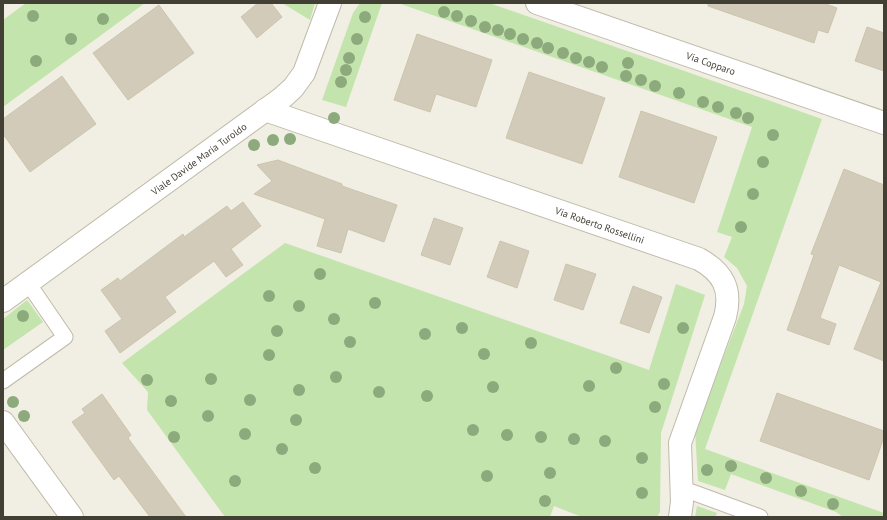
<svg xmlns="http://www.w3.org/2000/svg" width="887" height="520" viewBox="0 0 887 520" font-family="'PT Sans',sans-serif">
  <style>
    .green { fill: #c4e4ad }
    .building { fill: #d2cbb9; stroke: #ccc4ad }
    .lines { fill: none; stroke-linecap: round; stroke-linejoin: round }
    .service-casing { stroke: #bfbaa9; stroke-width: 17 }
    .minor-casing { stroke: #bfbaa9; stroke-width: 24 }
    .tertiary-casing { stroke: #bfbaa9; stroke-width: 24 }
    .service { stroke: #fff; stroke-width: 15 }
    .minor { stroke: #fff; stroke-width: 22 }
    .tertiary { stroke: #fff; stroke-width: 22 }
    .tree { fill: #8daa7d }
    .labels { text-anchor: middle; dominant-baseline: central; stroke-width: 3.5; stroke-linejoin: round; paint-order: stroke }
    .street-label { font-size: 10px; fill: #423f34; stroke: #fff }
  </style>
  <rect width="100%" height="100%" fill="#f1efe3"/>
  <path class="green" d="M26,3H145L3,107V20Z
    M282,3H315L310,20Z
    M360,3H382L346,107L322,100L353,13Z
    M398,3H489L822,119L705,449L884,513V517H843L836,512L731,474L725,490L698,481L695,431L744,304L747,286L737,268L724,257L732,237L717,232L752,127Z
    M285,243L649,370L676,284L705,295L661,433L660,512L657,517H582L554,506L550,517H225L147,410L148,392L122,363Z
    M27,300L43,322L3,350V319Z
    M697,506L717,513L715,517H695Z"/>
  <path class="building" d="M258,3H271L282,17L257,38L241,17Z
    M708,3H823L837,8L828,33L818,30L814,43L708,6Z
    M159,5L194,53L128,100L93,53Z
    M867,27L884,33V71L855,61Z
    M417,34L492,60L476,107L436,94L430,112L394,100Z
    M529,72L605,98L582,164L506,138Z
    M62,76L96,124L30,172L3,134V119Z
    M641,111L717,137L694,203L619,177Z
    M278,160L342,184V186L397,205L384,242L348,229L341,253L317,246L325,219L254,194L272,181L257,165Z
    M844,169L884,185V361L854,349L881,282L839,265L820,318L836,324L829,345L787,330L814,255L811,254Z
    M243,202L261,226L231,249L243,265L226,277L214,261L165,297L176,312L120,353L105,331L122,319L101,290L118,278L120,281L183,234L184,237L227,206L231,211Z
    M434,218L463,228L450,265L421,255Z
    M500,241L529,251L517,288L487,277Z
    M566,264L596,274L583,310L554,300Z
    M633,286L662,297L649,333L620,323Z
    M777,393L884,431V437L869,480L760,441Z
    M102,394L131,435L128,438L186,517H150L119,476L114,480L72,422L85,413L82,409Z"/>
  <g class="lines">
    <g class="service-casing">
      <path id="service" d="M3,381L65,337L28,283
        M681,488L760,517"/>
    </g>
    <g class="minor-casing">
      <g id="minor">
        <path id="s1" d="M265,110L699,259C724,273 732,290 725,317L680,443L682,502L680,517"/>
        <path id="s2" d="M3,301L282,98L293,88L304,73L330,3"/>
        <path d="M3,422L72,517"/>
      </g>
    </g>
    <g class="tertiary-casing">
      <g id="tertiary">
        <path id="s3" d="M537,3L884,123"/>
      </g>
    </g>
    <use href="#service" class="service"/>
    <use href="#minor" class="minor"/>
    <use href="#tertiary" class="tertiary"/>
  </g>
  <g class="tree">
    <circle cx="444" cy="12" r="6"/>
    <circle cx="33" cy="16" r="6"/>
    <circle cx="457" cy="16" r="6"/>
    <circle cx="365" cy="17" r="6"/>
    <circle cx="103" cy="19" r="6"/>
    <circle cx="471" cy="21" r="6"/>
    <circle cx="485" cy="27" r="6"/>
    <circle cx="498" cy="30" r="6"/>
    <circle cx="510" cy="34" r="6"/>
    <circle cx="71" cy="39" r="6"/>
    <circle cx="357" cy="39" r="6"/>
    <circle cx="523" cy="39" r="6"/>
    <circle cx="537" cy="43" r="6"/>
    <circle cx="548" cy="48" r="6"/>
    <circle cx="563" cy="53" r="6"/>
    <circle cx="349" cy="58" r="6"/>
    <circle cx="576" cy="58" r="6"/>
    <circle cx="36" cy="61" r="6"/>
    <circle cx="589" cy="62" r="6"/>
    <circle cx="628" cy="63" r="6"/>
    <circle cx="602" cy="67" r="6"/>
    <circle cx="346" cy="70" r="6"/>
    <circle cx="626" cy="76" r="6"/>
    <circle cx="641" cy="80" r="6"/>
    <circle cx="341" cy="82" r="6"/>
    <circle cx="655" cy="86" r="6"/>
    <circle cx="679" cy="93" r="6"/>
    <circle cx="703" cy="102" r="6"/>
    <circle cx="718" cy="107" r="6"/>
    <circle cx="736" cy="113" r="6"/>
    <circle cx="334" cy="118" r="6"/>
    <circle cx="748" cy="118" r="6"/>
    <circle cx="773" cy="135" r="6"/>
    <circle cx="290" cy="139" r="6"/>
    <circle cx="273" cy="140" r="6"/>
    <circle cx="254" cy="145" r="6"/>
    <circle cx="763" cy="162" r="6"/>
    <circle cx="753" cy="194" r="6"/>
    <circle cx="741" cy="227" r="6"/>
    <circle cx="320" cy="274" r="6"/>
    <circle cx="269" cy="296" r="6"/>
    <circle cx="375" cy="303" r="6"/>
    <circle cx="299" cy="306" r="6"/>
    <circle cx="23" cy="316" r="6"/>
    <circle cx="334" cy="319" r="6"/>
    <circle cx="462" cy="328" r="6"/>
    <circle cx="683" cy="328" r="6"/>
    <circle cx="277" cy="331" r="6"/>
    <circle cx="425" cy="334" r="6"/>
    <circle cx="350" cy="342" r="6"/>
    <circle cx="531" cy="343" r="6"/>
    <circle cx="484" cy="354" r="6"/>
    <circle cx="269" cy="355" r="6"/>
    <circle cx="616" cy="368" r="6"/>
    <circle cx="336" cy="377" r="6"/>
    <circle cx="211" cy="379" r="6"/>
    <circle cx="147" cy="380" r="6"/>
    <circle cx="664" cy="384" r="6"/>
    <circle cx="589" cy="386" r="6"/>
    <circle cx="493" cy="387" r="6"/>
    <circle cx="299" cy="390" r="6"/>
    <circle cx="379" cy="392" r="6"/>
    <circle cx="427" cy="396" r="6"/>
    <circle cx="250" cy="400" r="6"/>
    <circle cx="171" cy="401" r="6"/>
    <circle cx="13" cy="402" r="6"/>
    <circle cx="655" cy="407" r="6"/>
    <circle cx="24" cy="416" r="6"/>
    <circle cx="208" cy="416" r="6"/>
    <circle cx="296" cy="420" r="6"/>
    <circle cx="473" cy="430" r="6"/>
    <circle cx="245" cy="434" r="6"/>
    <circle cx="507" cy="435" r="6"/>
    <circle cx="174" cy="437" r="6"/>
    <circle cx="541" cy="437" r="6"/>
    <circle cx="574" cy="439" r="6"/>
    <circle cx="605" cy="441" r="6"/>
    <circle cx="282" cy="449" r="6"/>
    <circle cx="642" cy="458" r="6"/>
    <circle cx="731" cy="466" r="6"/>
    <circle cx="315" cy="468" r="6"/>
    <circle cx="707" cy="470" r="6"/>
    <circle cx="550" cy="473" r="6"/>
    <circle cx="487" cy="476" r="6"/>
    <circle cx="766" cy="478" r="6"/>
    <circle cx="235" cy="481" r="6"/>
    <circle cx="801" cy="491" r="6"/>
    <circle cx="642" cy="493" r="6"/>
    <circle cx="545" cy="501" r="6"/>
    <circle cx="833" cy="504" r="6"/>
  </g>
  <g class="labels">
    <g class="street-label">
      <text stroke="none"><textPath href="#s3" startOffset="184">Via Copparo</textPath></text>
      <text stroke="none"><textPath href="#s2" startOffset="242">Viale Davide Maria Turoldo</textPath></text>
      <text stroke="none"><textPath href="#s1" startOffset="354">Via Roberto Rossellini</textPath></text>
    </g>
  </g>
  <rect width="887" height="520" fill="none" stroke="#423f34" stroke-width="8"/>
</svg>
